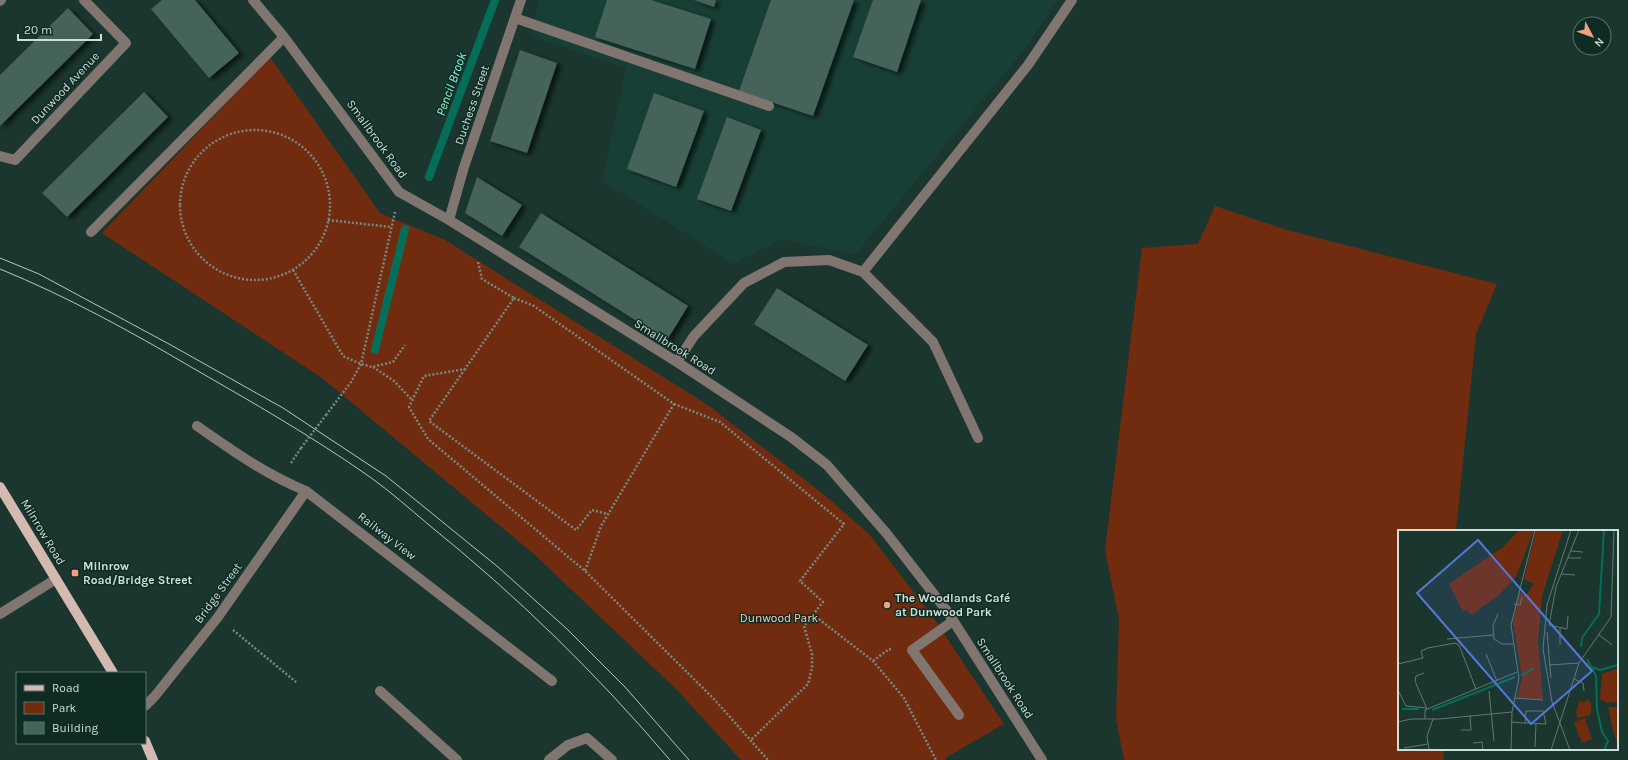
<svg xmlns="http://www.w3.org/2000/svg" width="1628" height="760" viewBox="0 0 1628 760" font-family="Karla,sans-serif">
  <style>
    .built { fill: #183f35 }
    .green { fill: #712b0f }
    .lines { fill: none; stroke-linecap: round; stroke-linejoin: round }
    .stream { stroke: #056e59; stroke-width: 8 }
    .building { fill: #456359; filter: url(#shadow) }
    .path { stroke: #748a84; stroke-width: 2.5; stroke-dasharray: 2 2; stroke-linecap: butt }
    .minor { stroke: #817570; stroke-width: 10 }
    .major { stroke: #d3b9b0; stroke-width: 10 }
    .tram { stroke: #b5c7c1; stroke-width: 1 }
    .path-bridge { stroke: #748a84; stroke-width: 2.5; stroke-dasharray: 2 2; stroke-linecap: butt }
    .poi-dot { fill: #f39f82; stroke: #0f2c24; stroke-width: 1.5 }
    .labels { text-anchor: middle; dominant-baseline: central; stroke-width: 3; stroke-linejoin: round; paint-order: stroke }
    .street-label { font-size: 12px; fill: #ceded9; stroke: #0f2c24 }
    .poi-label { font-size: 12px; font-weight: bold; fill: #ceded9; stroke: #0f2c24; text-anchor: start }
    .park-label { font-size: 12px; fill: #fdcebe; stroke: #0f2c24 }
    .water-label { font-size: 13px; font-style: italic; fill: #89fbda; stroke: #0f2c24 }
    .inset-river { fill: none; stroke: #056e59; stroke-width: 2 }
    .inset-road { fill: none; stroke: #627972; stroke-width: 1 }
    .view { fill: #5279d8; fill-opacity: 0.15; stroke: #5279d8; stroke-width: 2 }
    .inset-edge { fill: none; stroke: #ceded9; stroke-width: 2 }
  </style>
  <defs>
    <filter id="shadow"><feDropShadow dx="4.5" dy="2.5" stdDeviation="2" flood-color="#0009"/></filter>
  </defs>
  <rect width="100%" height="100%" fill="#1a362e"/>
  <path class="built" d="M540,0H1058L1023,51L855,255L783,239L734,264L602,181L626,68L529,35Z"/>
  <path class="green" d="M270,57L380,213L445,240L708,405L827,497L869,534L933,617L1004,724L945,758L946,760H741L677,690L535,555L322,378L102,233Z
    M1215,206L1287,230L1497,284L1476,334L1456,531H1399V749H1444L1443,760H1124L1116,718L1119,620L1105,550L1142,248L1198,244Z"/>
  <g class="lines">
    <path class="stream" d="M429,177L495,0
      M375,350L405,229"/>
  </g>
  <path class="building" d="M162,0H195L239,53L209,78L151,9Z
    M607,0H651L711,19L695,69L595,37Z
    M694,0H716L714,7Z
    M771,0H854L813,116L739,91Z
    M873,0H921L897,72L853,57Z
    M68,8L93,34L0,126V75Z
    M520,50L557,63L527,153L490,141Z
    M144,92L168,117L67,217L42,193Z
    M654,93L704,111L676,187L627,169Z
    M727,117L761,130L731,211L697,199Z
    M477,177L522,205L502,236L465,213Z
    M541,213L688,306L667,340L519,247Z
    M777,288L868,345L845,381L754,324Z"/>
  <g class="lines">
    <path class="path" d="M180 205a75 75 0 1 1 150 0a75 75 0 1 1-150 0Z
      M328,220L391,227
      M478,262L482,279L514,298L465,369L424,376L409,407L428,439L585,571L714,699L768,760
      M293,270L343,356L361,364L372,367L393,362L405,345
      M514,298L534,306L674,404L601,526L585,571
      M373,367L394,381L412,400
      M465,369L429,421L576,530L592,510L608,514
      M674,404L720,422L844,524L800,581L823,602L804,626L812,654V668L808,684L751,740
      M326,415L351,382L361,364L395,212
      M291,463L301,448
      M811,617L820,620L873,661L904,698L936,760
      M233,630L296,682
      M873,661L889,649L893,650"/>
    <path class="minor" d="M253,0L284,37L399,192L449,220L677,362L791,437L827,465L887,534L947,611L1042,760
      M0,1L1,0
      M515,18L769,106
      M0,156L15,160L126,43L84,0
      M449,220L464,167L521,0
      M91,232L284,37
      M863,272L1028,65L1072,0
      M677,362L694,336L744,283L784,262L829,260L863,272L933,342L978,438
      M197,426C233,451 265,474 306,491L552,681
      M0,614L56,579
      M953,621L912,650L959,715
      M380,691L457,760
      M145,706L155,696L218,617L306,491
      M549,760L568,745L587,738L612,760"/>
    <path class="major" d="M0,487L113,673
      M145,741L153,760"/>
    <path class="tram" d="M0,258L39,274L169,344L283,408L386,476L498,567L567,629L625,687L689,760
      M0,269C66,296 130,331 191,367C252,402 313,437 370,477C391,492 410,509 429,525C517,596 597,674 670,760"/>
    <path class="path-bridge" d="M301,448L326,415"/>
  </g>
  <g class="poi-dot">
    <rect x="71" y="569" width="8" height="8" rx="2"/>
    <circle cx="887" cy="605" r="4"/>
  </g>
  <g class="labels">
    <g class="street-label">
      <text transform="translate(65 88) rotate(-47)">Dunwood Avenue</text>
      <text transform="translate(472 105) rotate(-71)">Duchess Street</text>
      <text transform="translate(377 139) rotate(54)">Smallbrook Road</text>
      <text transform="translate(675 347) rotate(32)">Smallbrook Road</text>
      <text transform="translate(43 532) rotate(59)">Milnrow Road</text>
      <text transform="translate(387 536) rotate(38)">Railway View</text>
      <text transform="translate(218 593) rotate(-54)">Bridge Street</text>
      <text transform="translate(1005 678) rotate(57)">Smallbrook Road</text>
    </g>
    <g class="poi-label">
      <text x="83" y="566">Milnrow<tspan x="83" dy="14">Road/Bridge Street</tspan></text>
      <text x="895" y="598">The Woodlands Café<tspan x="895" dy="14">at Dunwood Park</tspan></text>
    </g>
    <g class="park-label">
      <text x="779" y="618">Dunwood Park</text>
    </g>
    <g class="water-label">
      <text transform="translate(451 84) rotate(-70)">Pencil Brook</text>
    </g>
  </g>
  <g transform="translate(1398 530)">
    <rect width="220" height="220" fill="#1a362e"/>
    <path d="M121,0H136L118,47L100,66L73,85L69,80L65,82L51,54L105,17ZM138,0H165L144,66L140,112L145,169L119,168L124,148L115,92L121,62L128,65L136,54L126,49ZM220,138V172L210,173L202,169L204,144ZM189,169L193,172V183L191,186L180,188L178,182L182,170L186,173ZM210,177H220V215L215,200ZM187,188L194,209L184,213L176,192Z" fill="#712b0f"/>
    <path class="inset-river" d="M183,117L184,108L201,84L206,0M189,129L198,146L199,179L204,202L210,211L206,220M193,137L202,140L220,135M123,145L135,139M4,179H21M34,180L117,147"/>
    <path class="inset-road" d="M173,21L185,22M170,28H183M163,44L177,45M116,74L122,75L124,67M100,84L95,95L96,109L104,114H115M170,86L169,99L151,95L158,57L181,0M149,102L153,148M201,105L214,115M49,109L95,105M162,115V98M88,124L99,151M0,134L25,128L23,121L30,118L57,113L61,115L78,159M151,135L181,133M26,143L18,146L17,151L29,179M176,149L185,153L186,161M91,161L96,211M1,162L8,176L29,178M116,168L145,170M27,189V180L119,142M0,192L13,189H42L114,182M113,192L127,193L148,194L145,181H128L127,193M63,200H73L72,185M75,213L84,212L85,220M137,217L138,194M6,218L30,214M31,220L29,206L35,189M113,220L114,182L121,148L113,95L137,0M153,220L181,133L213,87L216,0M172,220L154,172L145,119L149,75L173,0"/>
    <path class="view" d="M80,10L194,141L133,194L19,63Z"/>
    <rect width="220" height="220" class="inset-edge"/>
  </g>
  <rect x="16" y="672" width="130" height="72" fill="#0f2c24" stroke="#5b736c"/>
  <rect x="24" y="685" width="20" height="6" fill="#d3b9b0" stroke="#5b736c"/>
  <text x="52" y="692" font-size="12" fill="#ceded9">Road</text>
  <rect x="24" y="702" width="20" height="12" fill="#712b0f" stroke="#5b736c"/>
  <text x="52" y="712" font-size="12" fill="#ceded9">Park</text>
  <rect x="24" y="722" width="20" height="12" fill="#456359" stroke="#5b736c"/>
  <text x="52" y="732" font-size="12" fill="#ceded9">Building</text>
  <g transform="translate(1592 36) rotate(131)"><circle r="19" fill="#0f2c24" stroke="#5b736c"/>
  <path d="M0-3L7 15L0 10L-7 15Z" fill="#f39f82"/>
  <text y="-6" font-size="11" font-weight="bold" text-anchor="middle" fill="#ceded9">N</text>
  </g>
  <path d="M18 34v6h83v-6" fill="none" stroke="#ceded9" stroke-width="2"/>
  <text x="24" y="34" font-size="12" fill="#ceded9" stroke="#0f2c24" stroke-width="3" paint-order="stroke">20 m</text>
</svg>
